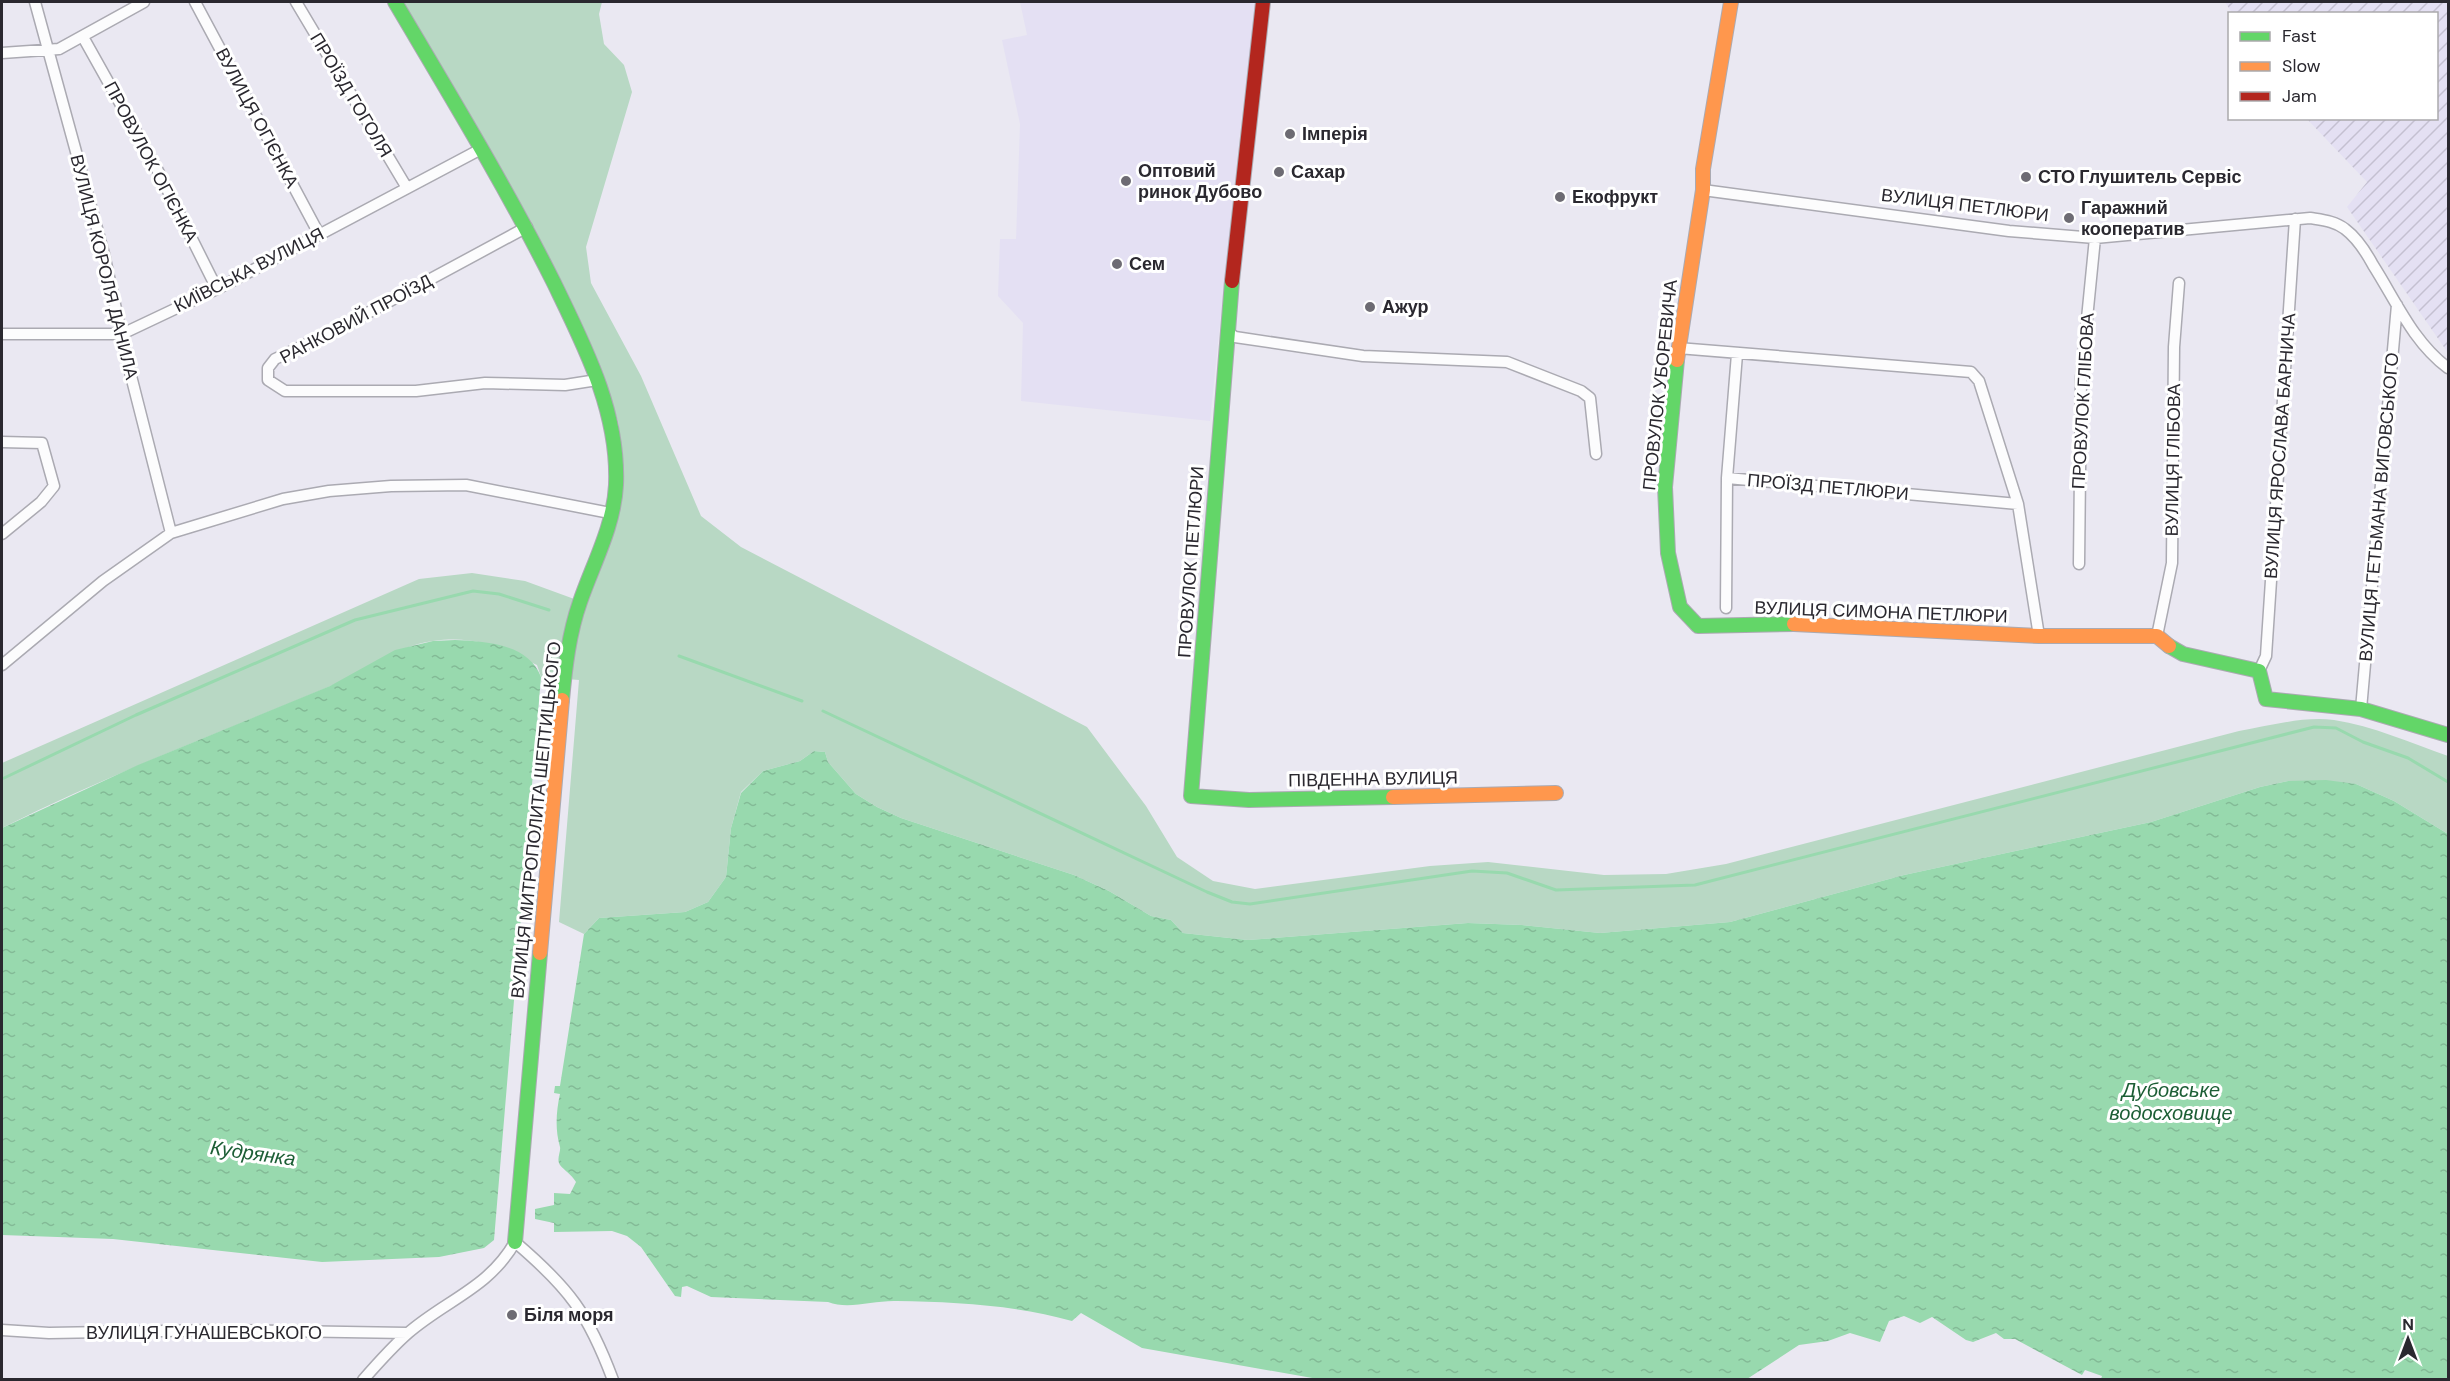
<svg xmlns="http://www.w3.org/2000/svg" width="2450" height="1381" viewBox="0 0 2450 1381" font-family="'DM Sans',sans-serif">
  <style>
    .built { fill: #e4e0f3 }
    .industrial { fill: url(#industrial-furrows) }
    .green { fill: #b8d8c4 }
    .water { fill: url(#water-ripples) }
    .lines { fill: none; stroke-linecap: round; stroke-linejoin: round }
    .stream { stroke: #98d9ae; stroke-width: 3 }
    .street-casing { stroke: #abaab2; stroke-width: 13 }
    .fast-casing { stroke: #abaab2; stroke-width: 16 }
    .slow-casing { stroke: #abaab2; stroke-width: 16 }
    .jam-casing { stroke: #abaab2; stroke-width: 16 }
    .street { stroke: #fcfcfd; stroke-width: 10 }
    .fast { stroke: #63d668; stroke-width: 14 }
    .slow { stroke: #ff974d; stroke-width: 14 }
    .jam { stroke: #b3261e; stroke-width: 14 }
    .poi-dot { fill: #6d6b73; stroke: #fff; stroke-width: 2 }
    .labels { text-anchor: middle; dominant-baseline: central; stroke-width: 6; stroke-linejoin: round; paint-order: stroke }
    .street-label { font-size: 18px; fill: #2a282f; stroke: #fff }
    .poi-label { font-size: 18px; font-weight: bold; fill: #2a282f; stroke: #fff; text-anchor: start }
    .water-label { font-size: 20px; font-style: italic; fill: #1c5e35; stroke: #fff }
  </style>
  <defs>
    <pattern id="industrial-furrows" width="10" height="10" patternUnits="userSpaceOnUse" patternTransform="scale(1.5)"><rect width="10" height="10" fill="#e4e0f3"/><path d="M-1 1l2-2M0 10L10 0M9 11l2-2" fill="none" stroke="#c4c0d1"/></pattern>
    <pattern id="water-ripples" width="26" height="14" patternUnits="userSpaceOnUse" patternTransform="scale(1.5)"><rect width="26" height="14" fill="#98d9ae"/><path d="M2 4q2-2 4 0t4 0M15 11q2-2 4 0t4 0" fill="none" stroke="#83ba96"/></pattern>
  </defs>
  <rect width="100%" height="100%" fill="#eae8f2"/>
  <path class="built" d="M1020,2H1256L1241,122L1210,421L1021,401L1023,323L998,296L1000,239H1016L1020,124L1002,40L1027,35Z"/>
  <path class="industrial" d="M2225,2H2448V353L2347,207L2367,182L2307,119L2436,118V14L2232,13Z"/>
  <path class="green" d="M401,2H602L599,14L604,44L624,65L632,92L586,247L591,283L641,376L701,516L741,547L1087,727L1146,806L1177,857L1213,881L1255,889L1430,866L1488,862L1604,875L1666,874L1726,864L2239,731C2269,726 2303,716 2334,720C2373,726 2411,743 2448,756V834L2394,801L2356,784L2288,781L2260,787L2151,822L1904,875L1730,922L1600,933L1522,925L1468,923L1248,940L1183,933L1171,920L1151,916L1109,891L1074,875L901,818L877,807L856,794L828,762L825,752L814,751L800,761L763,771L741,792L731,828L726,877L708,902L685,912L599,918L584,934L559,922L579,680L541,677L537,665C499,648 477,635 433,641C392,647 363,672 326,688C217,734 107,775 2,828V763L419,579L472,573L525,581L577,600L575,618L623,456L618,421L597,359L532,224Z"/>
  <path class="water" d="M455,640C485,641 529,644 541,677L494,1240L484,1248L439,1257L322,1262L113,1239L2,1235V828L138,765L330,686L395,650L433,641Z
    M814,751L825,752L828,762L856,794L877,807L901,818L1074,875L1109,891L1151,916L1171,920L1183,933L1248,940L1468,923L1522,925L1600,933L1730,922L1904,875L2151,822L2260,787L2288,781L2326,780L2356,784L2394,801L2448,834V1379H2101L2102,1376L2085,1370L2082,1375L2015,1339H2004L1996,1333L1973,1342L1966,1340L1932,1317L1920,1323L1904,1316L1889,1321L1880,1342L1850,1333L1828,1341L1799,1345L1747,1379H1318L1142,1348L1081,1313L1072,1321C1016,1305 955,1302 897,1301C874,1300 849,1310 828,1302L711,1297L687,1286L682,1287L681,1297L675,1296L641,1247L627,1236L612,1231L554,1232V1223L535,1219V1209L554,1205V1193L570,1194L576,1182C571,1174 565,1171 560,1165C556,1159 561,1152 560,1147C555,1130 556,1112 560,1094L554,1093L555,1086H560L584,934L599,918L685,912L708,902L726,877L731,828L741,793L763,771L800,761Z"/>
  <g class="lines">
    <path class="stream" d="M679,656L802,701
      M823,711L1207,892L1232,902L1250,904L1472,871L1507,873L1556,890L1695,885L2314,727L2336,728L2363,742L2408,758L2448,782
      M2,779L136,715L355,620L473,591L499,594L549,610"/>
    <g class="street-casing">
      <path id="street" d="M35,2L104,254L128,364L171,533
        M195,2L319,234
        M296,2L407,188
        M83,37L158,171L217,289
        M2,53L59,49L144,2
        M1703,190L2009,231L2095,238L2310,218C2322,220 2335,221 2345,229C2357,238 2366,252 2373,265C2396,301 2413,342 2448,368
        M527,227L338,329L275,359L268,368V380L285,391H416L485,383L565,385L597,380
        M1228,332L1235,337L1363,356L1507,362L1581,391L1590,398L1596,454
        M2,334H122L217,289L481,149
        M1678,348L1971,372L1979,381L2018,504L2039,636
        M1737,354L1727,478L2018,504
        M2,442L42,443L54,486L41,502L2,534
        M2079,564L2081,379L2095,238
        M1726,608L1727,478
        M2157,636L2172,563L2174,347L2179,283
        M2,665L103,581L171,533L283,499L329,491L391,486L466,485L610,513
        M2259,671L2266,656L2295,219
        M2361,709L2397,305
        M2,1330L49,1333L221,1330L407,1333
        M363,1380C377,1364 392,1347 408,1333C446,1300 489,1288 515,1242C569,1288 588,1313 613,1380"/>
    </g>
    <g class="fast-casing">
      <path id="fast" d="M395,2C450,95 506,187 554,283C585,347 619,412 616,485C614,526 593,564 580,602C569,633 565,668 562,700
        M1232,281L1191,796L1249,800L1393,797
        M1677,360L1665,487L1668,553L1680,607L1698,626L1794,624
        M2169,646L2183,654L2259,671L2266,699L2361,709L2448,735
        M515,1242L540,953"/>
    </g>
    <g class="slow-casing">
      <path id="slow" d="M1677,360L1703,190V169L1731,2
        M1794,624L2039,636H2157L2169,646
        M1393,797L1556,793
        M540,953L562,700"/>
    </g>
    <g class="jam-casing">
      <path id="jam" d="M1232,281L1263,2"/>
    </g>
    <use href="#street" class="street"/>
    <use href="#fast" class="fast"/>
    <use href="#slow" class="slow"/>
    <use href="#jam" class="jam"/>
  </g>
  <g class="poi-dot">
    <circle cx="1290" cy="134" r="6"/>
    <circle cx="1279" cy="172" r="6"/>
    <circle cx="2026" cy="177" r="6"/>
    <circle cx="1126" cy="181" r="6"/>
    <circle cx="1560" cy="197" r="6"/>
    <circle cx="2069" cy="218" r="6"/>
    <circle cx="1117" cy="264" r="6"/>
    <circle cx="1370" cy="307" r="6"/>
    <circle cx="512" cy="1315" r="6"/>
  </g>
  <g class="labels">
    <g class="street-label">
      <text transform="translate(351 95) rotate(59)">ПРОЇЗД ГОГОЛЯ</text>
      <text transform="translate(257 118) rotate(62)">ВУЛИЦЯ ОГІЄНКА</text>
      <text transform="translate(151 162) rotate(62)">ПРОВУЛОК ОГІЄНКА</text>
      <text transform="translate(1965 205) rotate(7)">ВУЛИЦЯ ПЕТЛЮРИ</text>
      <text transform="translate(104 267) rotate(76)">ВУЛИЦЯ КОРОЛЯ ДАНИЛА</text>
      <text transform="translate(249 270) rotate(-27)">КИЇВСЬКА ВУЛИЦЯ</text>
      <text transform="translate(356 319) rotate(-28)">РАНКОВИЙ ПРОЇЗД</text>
      <text transform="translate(1660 385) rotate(-84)">ПРОВУЛОК УБОРЕВИЧА</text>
      <text transform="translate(2083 401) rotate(-87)">ПРОВУЛОК ГЛІБОВА</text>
      <text transform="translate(2280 446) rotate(-86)">ВУЛИЦЯ ЯРОСЛАВА БАРНИЧА</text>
      <text transform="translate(2173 460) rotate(-89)">ВУЛИЦЯ ГЛІБОВА</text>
      <text transform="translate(1828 487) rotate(5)">ПРОЇЗД ПЕТЛЮРИ</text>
      <text transform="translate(2379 507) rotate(-85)">ВУЛИЦЯ ГЕТЬМАНА ВИГОВСЬКОГО</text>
      <text transform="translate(1191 562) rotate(-86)">ПРОВУЛОК ПЕТЛЮРИ</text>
      <text transform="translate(1881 612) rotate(2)">ВУЛИЦЯ СИМОНА ПЕТЛЮРИ</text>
      <text transform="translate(1373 779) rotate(-1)">ПІВДЕННА ВУЛИЦЯ</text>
      <text transform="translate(536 820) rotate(-84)">ВУЛИЦЯ МИТРОПОЛИТА ШЕПТИЦЬКОГО</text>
      <text x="204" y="1333">ВУЛИЦЯ ГУНАШЕВСЬКОГО</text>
    </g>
    <g class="poi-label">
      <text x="1302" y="134">Імперія</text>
      <text x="1138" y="171">Оптовий<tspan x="1138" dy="21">ринок Дубово</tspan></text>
      <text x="1291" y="172">Сахар</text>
      <text x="2038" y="177">СТО Глушитель Сервіс</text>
      <text x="1572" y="197">Екофрукт</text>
      <text x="2081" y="208">Гаражний<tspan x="2081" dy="21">кооператив</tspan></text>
      <text x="1129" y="264">Сем</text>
      <text x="1382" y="307">Ажур</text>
      <text x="524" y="1315">Біля моря</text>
    </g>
    <g class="water-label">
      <text x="2171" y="1090">Дубовське<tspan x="2171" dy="23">водосховище</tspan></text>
      <text transform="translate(253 1153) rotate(8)">Кудрянка</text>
    </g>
  </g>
  <rect width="2450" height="1381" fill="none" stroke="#2a282f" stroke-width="6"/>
  <rect x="2228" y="12" width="210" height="108" fill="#ffffff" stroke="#aaa9ac" stroke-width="1.5"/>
  <rect x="2240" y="32" width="30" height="9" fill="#63d668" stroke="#aaa9ac" stroke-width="1.5"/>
  <text x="2282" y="42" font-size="18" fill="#2a282f">Fast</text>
  <rect x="2240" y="62" width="30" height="9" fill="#ff974d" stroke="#aaa9ac" stroke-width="1.5"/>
  <text x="2282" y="72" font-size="18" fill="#2a282f">Slow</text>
  <rect x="2240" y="92" width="30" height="9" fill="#b3261e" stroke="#aaa9ac" stroke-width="1.5"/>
  <text x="2282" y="102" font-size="18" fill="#2a282f">Jam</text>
  <g transform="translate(2408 1339)" stroke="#ffffff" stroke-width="4.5" paint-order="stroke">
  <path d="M0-4.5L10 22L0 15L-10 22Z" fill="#2a282f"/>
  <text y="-9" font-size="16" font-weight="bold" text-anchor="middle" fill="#2a282f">N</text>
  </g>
</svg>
